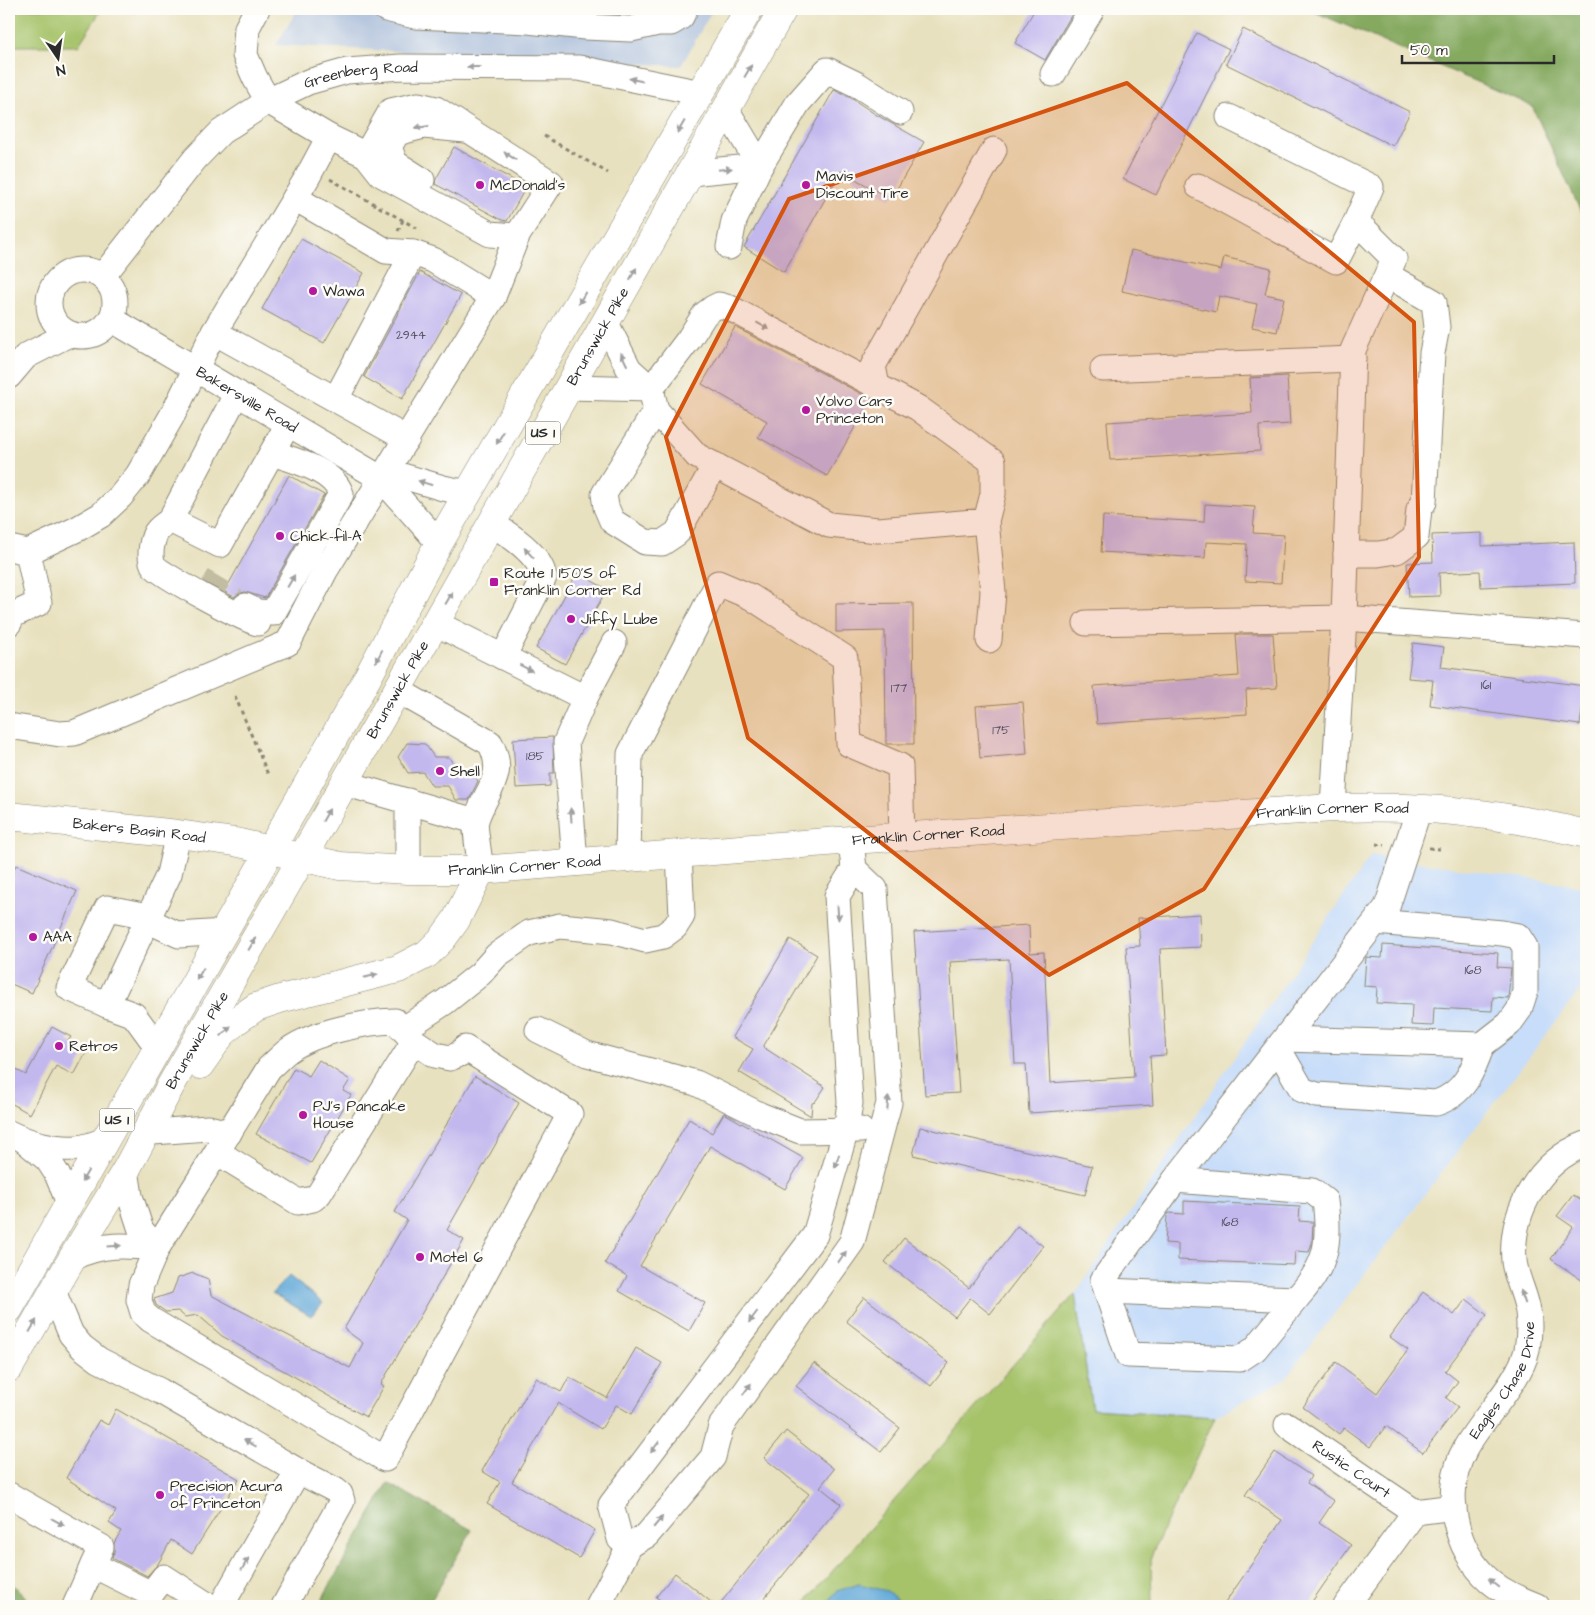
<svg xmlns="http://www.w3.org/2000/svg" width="1595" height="1615" viewBox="0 0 1595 1615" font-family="'Architects Daughter',sans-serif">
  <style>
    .built { fill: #c8ddf9 }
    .industrial { fill: #b6c6de }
    .green { fill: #a6c36a; stroke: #68774a }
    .forest { fill: #84a95e; stroke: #586a44 }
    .water { fill: #62a9d8; stroke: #466a82 }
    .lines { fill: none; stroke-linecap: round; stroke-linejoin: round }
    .stream { stroke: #62a9d8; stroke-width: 6 }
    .building { fill: #c2b8ee }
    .minor-tunnel { stroke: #c2bda1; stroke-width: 25; stroke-dasharray: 25 12; stroke-linecap: butt }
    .minor-casing { stroke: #8a8675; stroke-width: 27 }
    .major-casing { stroke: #8a8675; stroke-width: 29 }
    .highway-casing { stroke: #8a8675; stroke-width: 29 }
    .path { stroke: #8a8675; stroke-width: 3; stroke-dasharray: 4 4; stroke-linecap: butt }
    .minor { stroke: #fff; stroke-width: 25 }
    .major { stroke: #fff; stroke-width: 28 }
    .highway { stroke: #fff; stroke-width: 28 }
    .oneway { fill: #a0a0a0 }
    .marked { fill: #d5540f; fill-opacity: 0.2; stroke: #d5540f; stroke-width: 4; stroke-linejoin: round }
    .poi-dot { fill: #b5179e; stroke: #fdfcf7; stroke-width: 2 }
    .labels { text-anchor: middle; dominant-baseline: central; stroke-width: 5; stroke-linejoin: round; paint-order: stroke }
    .number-label { font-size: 12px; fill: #514e5c }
    .shield { fill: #fdfcf7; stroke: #6a6a68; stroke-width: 1 }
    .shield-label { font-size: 14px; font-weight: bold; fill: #2b2b2b }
    .street-label { font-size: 15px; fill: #2b2b2b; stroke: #fdfcf7 }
    .poi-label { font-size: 15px; fill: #2b2b2b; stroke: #fdfcf7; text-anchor: start }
  </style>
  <rect width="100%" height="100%" fill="#fdfcf7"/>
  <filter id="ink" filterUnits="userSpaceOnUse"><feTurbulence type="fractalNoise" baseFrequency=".02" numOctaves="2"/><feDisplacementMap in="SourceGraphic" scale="10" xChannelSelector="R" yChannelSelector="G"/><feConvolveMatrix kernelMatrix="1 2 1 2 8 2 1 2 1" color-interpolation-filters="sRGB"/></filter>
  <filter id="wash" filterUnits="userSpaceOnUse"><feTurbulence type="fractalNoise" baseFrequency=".0096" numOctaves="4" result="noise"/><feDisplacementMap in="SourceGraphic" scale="20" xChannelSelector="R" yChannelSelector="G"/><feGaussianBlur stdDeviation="1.12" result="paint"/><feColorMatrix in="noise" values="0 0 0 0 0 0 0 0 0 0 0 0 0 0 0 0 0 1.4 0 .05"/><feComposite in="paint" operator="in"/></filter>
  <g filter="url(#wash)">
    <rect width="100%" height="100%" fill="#e8e1bf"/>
    <path class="built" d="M1371,855L1586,887V982L1285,1379L1215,1417L1092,1409L1075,1294Z"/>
    <path class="industrial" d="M298,9H713L681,66L276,45Z"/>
    <path class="green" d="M9,9H102L78,46H9Z
      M1075,1294L1092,1409L1215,1417L1151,1556L1152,1606H802Z"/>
    <path class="forest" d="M1308,9H1586V223L1532,106Z
      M388,1483L472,1530L428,1606H318Z
      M9,1580L34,1606H9Z"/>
    <path class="water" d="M289,1276L323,1303L311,1316L272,1293Z
      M859,1584L887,1591L905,1606H825L837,1591Z"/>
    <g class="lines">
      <path class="stream" d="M9,1596L19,1606"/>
    </g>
    <g id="blocks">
      <path class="building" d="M1035,9H1075L1045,60L1015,43Z
        M1243,29L1410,112L1393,146L1226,64Z
        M1197,33L1229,49L1156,195L1123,179Z
        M834,90L851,98L875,114L924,142L891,199L841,171L784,272L744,247Z
        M454,147L526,187L507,221L502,220L435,184L436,179Z
        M301,239L364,273L324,343L262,309Z
        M1131,250L1221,270L1224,257L1271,268L1265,294L1284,298L1277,332L1252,327L1257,304L1219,296L1216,312L1122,291Z
        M420,272L461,295L402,399L364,377Z
        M735,327L871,399L827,476L758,437L767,421L702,384Z
        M1287,376L1290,424L1259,426L1260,451L1110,460L1107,422L1252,413L1250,378Z
        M289,475L324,495L265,598L245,592L238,594L234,597L204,580L206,576L226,589Z
        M1205,504L1255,507L1253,533L1284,535L1281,583L1245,581L1247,544L1206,542L1205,558L1101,552L1103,516L1204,522Z
        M1482,533V546L1574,542L1575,583L1481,587L1480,571L1439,573L1440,596L1409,597L1407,563L1433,562L1432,535Z
        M577,573L607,589L565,664L536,648Z
        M913,603L914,744H886L885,631L836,632V604Z
        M1236,634H1273L1277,688L1246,690L1247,714L1097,724L1094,686L1239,676Z
        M1413,643L1444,647L1441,667L1585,686L1580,725L1430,705L1433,680L1408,678Z
        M1023,702L1027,754L980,758L976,706Z
        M553,737L554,773H550V786L516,788L513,739Z
        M407,743L425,744L434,757H449L457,771H472L478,781L469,800H456L448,786H432L423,772L408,773L398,757Z
        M16,865L77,891L32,993L9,983V881Z
        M1200,914L1201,947L1160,949L1166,1055L1150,1056L1153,1105L1029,1113L1026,1064H1015L1009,959L950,962L959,1093L925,1095L914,932L1029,925L1030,953L1044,952L1050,1083L1134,1077L1126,947L1140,946L1138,918Z
        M790,939L817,955L763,1047L825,1087L815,1102L812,1103L811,1116L739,1072L753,1049L732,1037Z
        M1383,945L1498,953L1497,967L1511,968L1508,998L1493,997L1492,1011L1434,1008L1433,1026L1411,1025L1412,1005L1376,1003L1377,987L1364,986L1366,957L1382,958Z
        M52,1027L71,1037L68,1041L87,1051L74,1075L56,1066L30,1114L9,1102V1066L26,1075Z
        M319,1060L350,1080L343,1091L351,1095L311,1163L256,1134L294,1068L309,1076Z
        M475,1076L519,1103L447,1230L464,1240L381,1384L384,1386L366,1417L222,1336L198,1315L185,1317L178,1311L166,1312L156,1305L154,1299L172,1293L178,1278L193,1273L208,1279L211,1295L350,1368L363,1343L344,1329L407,1220L395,1212Z
        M724,1113L803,1158L785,1189L710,1146L640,1266L705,1303L689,1331L619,1291L627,1276L605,1263L689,1119L712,1133Z
        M920,1127L1092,1166L1085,1195L913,1155Z
        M1573,1195L1586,1204V1283L1551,1259L1573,1227L1557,1216Z
        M1184,1201L1300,1207L1299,1221L1313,1222L1312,1243L1309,1252L1295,1251L1294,1265L1178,1260V1244L1165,1243L1167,1216L1169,1213L1184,1214Z
        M1017,1226L1043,1246L990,1314L970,1298L955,1317L885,1262L904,1238L969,1288Z
        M1423,1292L1454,1315L1466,1299L1487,1315L1445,1371L1458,1381L1446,1398L1458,1407L1423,1453L1386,1426L1370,1447L1344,1428L1339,1434L1303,1407L1336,1362L1377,1393L1408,1350L1390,1337Z
        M864,1297L949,1363L931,1386L846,1321Z
        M636,1348L662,1363L632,1414L616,1405L601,1429L558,1403L512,1482L595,1530L579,1558L487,1504L500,1482L482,1471L536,1378L561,1392L569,1377L607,1398Z
        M814,1363L900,1428L881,1452L796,1386Z
        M116,1409L239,1479L192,1554L171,1540L158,1564L147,1576L112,1558L114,1552V1543L121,1531L109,1523L116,1511L66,1478L99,1420L108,1425Z
        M786,1431L834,1469L820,1487L841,1504L758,1606H718L809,1494L764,1458Z
        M1275,1452L1311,1476L1307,1483L1334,1501L1319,1523L1351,1545L1309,1606H1223L1282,1520L1245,1495Z
        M675,1573L716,1606H668L656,1597Z"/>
    </g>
  </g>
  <g filter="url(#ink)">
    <use href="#blocks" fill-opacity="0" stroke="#8a8675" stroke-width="1"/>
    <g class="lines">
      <path class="minor-tunnel" d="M202,581L236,601"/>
      <g class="minor-casing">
        <g id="minor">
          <path d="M257,9L247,28L245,55L255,78L268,101L329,137L366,155L381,174L490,234L517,236"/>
          <path d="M386,9L415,16L528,21L585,27L631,29L658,23H671L681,17L685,9"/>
          <path d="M1053,74L1092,9"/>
          <path d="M726,109L760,166"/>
          <path d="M1229,117L1371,187L1355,224"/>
          <path d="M366,155L391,111L418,105L436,109L551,183L517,236L493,297"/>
          <path d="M690,173L760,166"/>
          <path d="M422,180L395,163L389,147L397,133L424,126L465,130"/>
          <path d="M1198,186L1336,261L1355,224L1365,230L1394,259L1353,350L1344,618L1333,808"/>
          <path d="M729,247L734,221L760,166L798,103L827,70L858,85L900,112"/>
          <circle cx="82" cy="303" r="33"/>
          <path id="s1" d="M102,277L195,159L221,132L268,101L308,82L347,71L401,67L579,68L701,93"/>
          <path id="s2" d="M111,319L382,479L439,543"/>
          <path d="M606,323L629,369L651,389L656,410L697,456L829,525L878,530L986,521L993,494V462L918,408L877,386L873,366L994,150"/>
          <path d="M214,332L407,439"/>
          <path d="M1103,369L1353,359"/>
          <path d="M9,376L26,356L69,334"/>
          <path d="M569,387L651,389"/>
          <path d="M651,389L689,339L705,314L713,308L719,305L730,308L877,386"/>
          <path d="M237,393L170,520L220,545L288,424"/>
          <path d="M336,399L413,253"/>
          <path d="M656,410L604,494L606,507L612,521L645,542L662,543L677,533L715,465"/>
          <path d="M382,479L399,475L443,488L468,493"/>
          <path d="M170,520C167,523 162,526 158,530C152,536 148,558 154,566C161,575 246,621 258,623"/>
          <path d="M986,521L993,592L989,640"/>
          <path d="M492,524C510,535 540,554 544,577L503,657"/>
          <path d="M9,548L28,552L39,603L13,615L9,623"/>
          <path d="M28,552L77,529L101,515L120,497L138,475L173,414L214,332L307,178L329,137"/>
          <path d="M1346,554H1378L1397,551L1416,537L1419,509L1424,502L1429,404L1432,353L1437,327L1434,302L1387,275"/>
          <path d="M245,606L257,612L273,613L341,494C334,470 293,460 272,453"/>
          <path d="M435,623L585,698"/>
          <path d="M1086,623L1344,618L1586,636"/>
          <path d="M397,690L490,743C508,776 485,791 476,820C474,827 480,860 481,870"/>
          <path d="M9,726L60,734L74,733L288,643L325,571L493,297L433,260L413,253L386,251L295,198"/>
          <path d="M344,783L475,821"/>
          <path d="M851,840L854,869L837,896L850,1103L846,1130L815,1235L611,1505L620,1539L630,1545L647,1535L713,1457L721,1426L852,1242L889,1103L875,889L854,869"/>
          <path d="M628,859L630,754L718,583L751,597L845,658L849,744L900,766L902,837"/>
          <path d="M575,863L566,742L585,698L614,643"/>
          <path d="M408,870V801"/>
          <path d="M148,916L107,908L69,988L107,1005L169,874L178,834"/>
          <path d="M147,920L179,935L224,932"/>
          <path d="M107,1005L134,1015L158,1048"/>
          <path d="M395,1021L414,1041L435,1055L450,1058L460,1054L465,1048L570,1114L385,1459L151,1320L143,1313L139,1300L141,1285L157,1248L269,1068C276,1062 282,1055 289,1050C314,1032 365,1022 395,1021Z"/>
          <path d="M404,1029L445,1002L480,974L497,955L529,933L560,926L612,931L645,940L663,936L675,927L682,916L679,854"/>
          <path d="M538,1030L587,1054L696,1083L760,1115L800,1131L861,1130"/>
          <path d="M1285,1039L1482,1045L1509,1024L1519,1010L1525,992V947L1518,936L1502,933L1376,922"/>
          <path d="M1278,1048L1302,1090L1317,1095L1436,1103C1464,1094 1473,1071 1482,1045"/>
          <path d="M153,1132L208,1128L229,1133"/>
          <path d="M9,1133C29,1143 56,1150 78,1148C87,1147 97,1143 105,1140"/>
          <path d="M24,1140L48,1160L57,1174L69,1203"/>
          <path d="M217,1152L298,1202L313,1199L319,1194L414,1041"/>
          <path d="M126,1170L130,1196L141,1230L157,1248"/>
          <path d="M73,1257C105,1243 124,1245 157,1248"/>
          <path d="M53,1291L71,1334L82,1347L99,1360L160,1391L298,1471L221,1606"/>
          <path d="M1107,1291L1296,1299C1326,1266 1331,1245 1325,1201L1312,1191L1175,1180"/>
          <path d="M1296,1299L1255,1349L1240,1359L1128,1355L1103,1280L1175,1180L1387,907L1419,809"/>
          <path id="s3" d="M1287,1425L1415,1512"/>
          <path d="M9,1495L101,1547L93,1565L151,1594L164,1577L209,1606"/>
          <path d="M75,1606L93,1565"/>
          <path d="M284,1606L342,1501L340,1494L335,1490L298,1471"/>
          <path d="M598,1606L630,1545"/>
          <path d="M1346,1606L1415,1512L1454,1507"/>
          <path id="s4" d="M1537,1606C1520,1599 1504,1593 1490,1581C1454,1550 1442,1491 1465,1449C1481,1419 1520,1382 1527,1350C1529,1337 1530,1325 1528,1312C1526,1295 1516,1279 1514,1261C1510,1212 1539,1161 1586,1144"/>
        </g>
      </g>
      <g class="major-casing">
        <g id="major">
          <path id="s5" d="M9,816L178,834L235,842L340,866L408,870H481L851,840L1333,808C1379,807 1425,807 1470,813C1509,817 1548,825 1586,834"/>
        </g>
      </g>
      <g class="highway-casing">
        <g id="highway">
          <path d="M200,1065L221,1035L236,1021L256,1007L280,999L398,969L427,954L443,938L456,920L481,870"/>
          <path d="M9,1309L296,805L364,684L439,543L749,9"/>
          <path id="s6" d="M9,1368L73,1257L126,1170L171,1085L302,858L783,9"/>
        </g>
      </g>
      <path class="path" d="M544,136L608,173
        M330,179L420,230
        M398,231L403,220
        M235,696L269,777
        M1376,844L1385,845
        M1429,848L1440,849"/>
      <use href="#minor" class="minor"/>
      <use href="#major" class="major"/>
      <use href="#highway" class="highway"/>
    </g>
    <defs><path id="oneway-solid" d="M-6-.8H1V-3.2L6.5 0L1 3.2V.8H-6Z" transform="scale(1.25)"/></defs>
    <g class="oneway">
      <use href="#oneway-solid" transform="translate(474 67) rotate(-180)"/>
      <use href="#oneway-solid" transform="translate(748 71) rotate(-60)"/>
      <use href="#oneway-solid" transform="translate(636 80) rotate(-168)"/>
      <use href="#oneway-solid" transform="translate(422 127) rotate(172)"/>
      <use href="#oneway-solid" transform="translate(681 127) rotate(120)"/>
      <use href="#oneway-solid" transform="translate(510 156) rotate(-147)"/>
      <use href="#oneway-solid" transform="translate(725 169) rotate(-5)"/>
      <use href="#oneway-solid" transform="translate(633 274) rotate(-61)"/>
      <use href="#oneway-solid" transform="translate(582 298) rotate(120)"/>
      <use href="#oneway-solid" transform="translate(763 326) rotate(28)"/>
      <use href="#oneway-solid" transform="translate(624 359) rotate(-116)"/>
      <use href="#oneway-solid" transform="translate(500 438) rotate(120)"/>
      <use href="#oneway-solid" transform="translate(425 483) rotate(-163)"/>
      <use href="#oneway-solid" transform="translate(529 553) rotate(-132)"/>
      <use href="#oneway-solid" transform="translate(291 581) rotate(-60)"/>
      <use href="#oneway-solid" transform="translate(449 598) rotate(-60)"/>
      <use href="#oneway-solid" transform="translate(379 656) rotate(118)"/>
      <use href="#oneway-solid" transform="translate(526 668) rotate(27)"/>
      <use href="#oneway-solid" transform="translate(326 815) rotate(-61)"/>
      <use href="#oneway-solid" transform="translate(571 815) rotate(-94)"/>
      <use href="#oneway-solid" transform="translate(838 913) rotate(86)"/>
      <use href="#oneway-solid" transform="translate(252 944) rotate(-60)"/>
      <use href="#oneway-solid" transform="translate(200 974) rotate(120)"/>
      <use href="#oneway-solid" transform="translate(371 976) rotate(-14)"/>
      <use href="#oneway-solid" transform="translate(226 1031) rotate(-46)"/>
      <use href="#oneway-solid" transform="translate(888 1103) rotate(-84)"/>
      <use href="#oneway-solid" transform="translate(837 1161) rotate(107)"/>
      <use href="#oneway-solid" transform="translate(85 1176) rotate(120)"/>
      <use href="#oneway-solid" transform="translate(114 1246) rotate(-4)"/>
      <use href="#oneway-solid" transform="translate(842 1257) rotate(-54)"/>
      <use href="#oneway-solid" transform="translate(1523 1297) rotate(-109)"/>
      <use href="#oneway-solid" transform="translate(753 1317) rotate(127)"/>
      <use href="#oneway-solid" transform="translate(33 1326) rotate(-60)"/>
      <use href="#oneway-solid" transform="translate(747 1389) rotate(-54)"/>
      <use href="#oneway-solid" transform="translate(250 1443) rotate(-150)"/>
      <use href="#oneway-solid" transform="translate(655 1447) rotate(127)"/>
      <use href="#oneway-solid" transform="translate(58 1522) rotate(29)"/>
      <use href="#oneway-solid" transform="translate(658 1522) rotate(-50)"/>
      <use href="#oneway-solid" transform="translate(245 1564) rotate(-60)"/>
      <use href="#oneway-solid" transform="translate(1494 1583) rotate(-141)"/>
    </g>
  </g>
  <path class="marked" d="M1127,83L1414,322L1419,557L1204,889L1049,975L748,738L666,437L789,199Z"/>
  <g class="poi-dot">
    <circle cx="480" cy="185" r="5"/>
    <circle cx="806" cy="185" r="5"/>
    <circle cx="313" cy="291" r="5"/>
    <circle cx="806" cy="410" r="5"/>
    <circle cx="280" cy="536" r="5"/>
    <rect x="489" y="577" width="10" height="10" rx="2.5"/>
    <circle cx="571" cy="619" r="5"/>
    <circle cx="440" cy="771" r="5"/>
    <circle cx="33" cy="937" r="5"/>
    <circle cx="59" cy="1046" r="5"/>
    <circle cx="303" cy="1115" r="5"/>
    <circle cx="420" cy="1257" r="5"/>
    <circle cx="160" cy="1495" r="5"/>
  </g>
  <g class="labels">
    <g class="number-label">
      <text x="411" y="335">2944</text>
      <text x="1486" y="685">161</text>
      <text x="899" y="688">177</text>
      <text x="1001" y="730">175</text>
      <text x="535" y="756">185</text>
      <text x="1473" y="970">168</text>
      <text x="1230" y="1222">168</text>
    </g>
    <g class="shield">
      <rect x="525.5" y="421.5" width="35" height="23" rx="4"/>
      <rect x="99.5" y="1108.5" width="35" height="23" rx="4"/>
    </g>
    <g class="shield-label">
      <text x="543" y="433">US 1</text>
      <text x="117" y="1120">US 1</text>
    </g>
    <g class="street-label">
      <text stroke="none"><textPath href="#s1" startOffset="342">Greenberg Road</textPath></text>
      <text stroke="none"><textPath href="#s6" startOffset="1188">Brunswick Pike</textPath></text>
      <text stroke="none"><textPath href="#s2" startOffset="158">Bakersville Road</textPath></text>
      <text stroke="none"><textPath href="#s6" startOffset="782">Brunswick Pike</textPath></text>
      <text stroke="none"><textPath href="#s5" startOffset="1330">Franklin Corner Road</textPath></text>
      <text stroke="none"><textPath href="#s5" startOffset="131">Bakers Basin Road</textPath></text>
      <text stroke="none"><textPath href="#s5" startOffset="925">Franklin Corner Road</textPath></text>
      <text stroke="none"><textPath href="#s5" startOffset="520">Franklin Corner Road</textPath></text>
      <text stroke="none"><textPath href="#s6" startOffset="378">Brunswick Pike</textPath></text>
      <text stroke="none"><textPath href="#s4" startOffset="278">Eagles Chase Drive</textPath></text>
      <text stroke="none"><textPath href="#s3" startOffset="78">Rustic Court</textPath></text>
    </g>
    <g class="poi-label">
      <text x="816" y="176">Mavis<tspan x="816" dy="17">Discount Tire</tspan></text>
      <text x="490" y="185">McDonald's</text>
      <text x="323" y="291">Wawa</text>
      <text x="816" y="401">Volvo Cars<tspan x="816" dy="17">Princeton</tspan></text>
      <text x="290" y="536">Chick-fil-A</text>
      <text x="504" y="573">Route 1 150'S of<tspan x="504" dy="17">Franklin Corner Rd</tspan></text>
      <text x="581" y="619">Jiffy Lube</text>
      <text x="450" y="771">Shell</text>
      <text x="43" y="937">AAA</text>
      <text x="69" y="1046">Retros</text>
      <text x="313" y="1106">PJ's Pancake<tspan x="313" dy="17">House</tspan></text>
      <text x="430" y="1257">Motel 6</text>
      <text x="170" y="1486">Precision Acura<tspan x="170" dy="17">of Princeton</tspan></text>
    </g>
  </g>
  <rect width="1595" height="1615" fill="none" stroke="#fdfcf7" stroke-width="30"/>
  <g transform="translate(58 58) rotate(167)" stroke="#fdfcf7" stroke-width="4" paint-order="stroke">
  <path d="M0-4L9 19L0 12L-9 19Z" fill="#2b2b2b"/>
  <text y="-8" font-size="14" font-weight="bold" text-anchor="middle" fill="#2b2b2b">N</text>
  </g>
  <path d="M1402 55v8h152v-8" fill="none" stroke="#2b2b2b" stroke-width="2.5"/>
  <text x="1410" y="55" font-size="15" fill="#2b2b2b" stroke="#fdfcf7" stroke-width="4" paint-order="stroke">50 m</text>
</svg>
